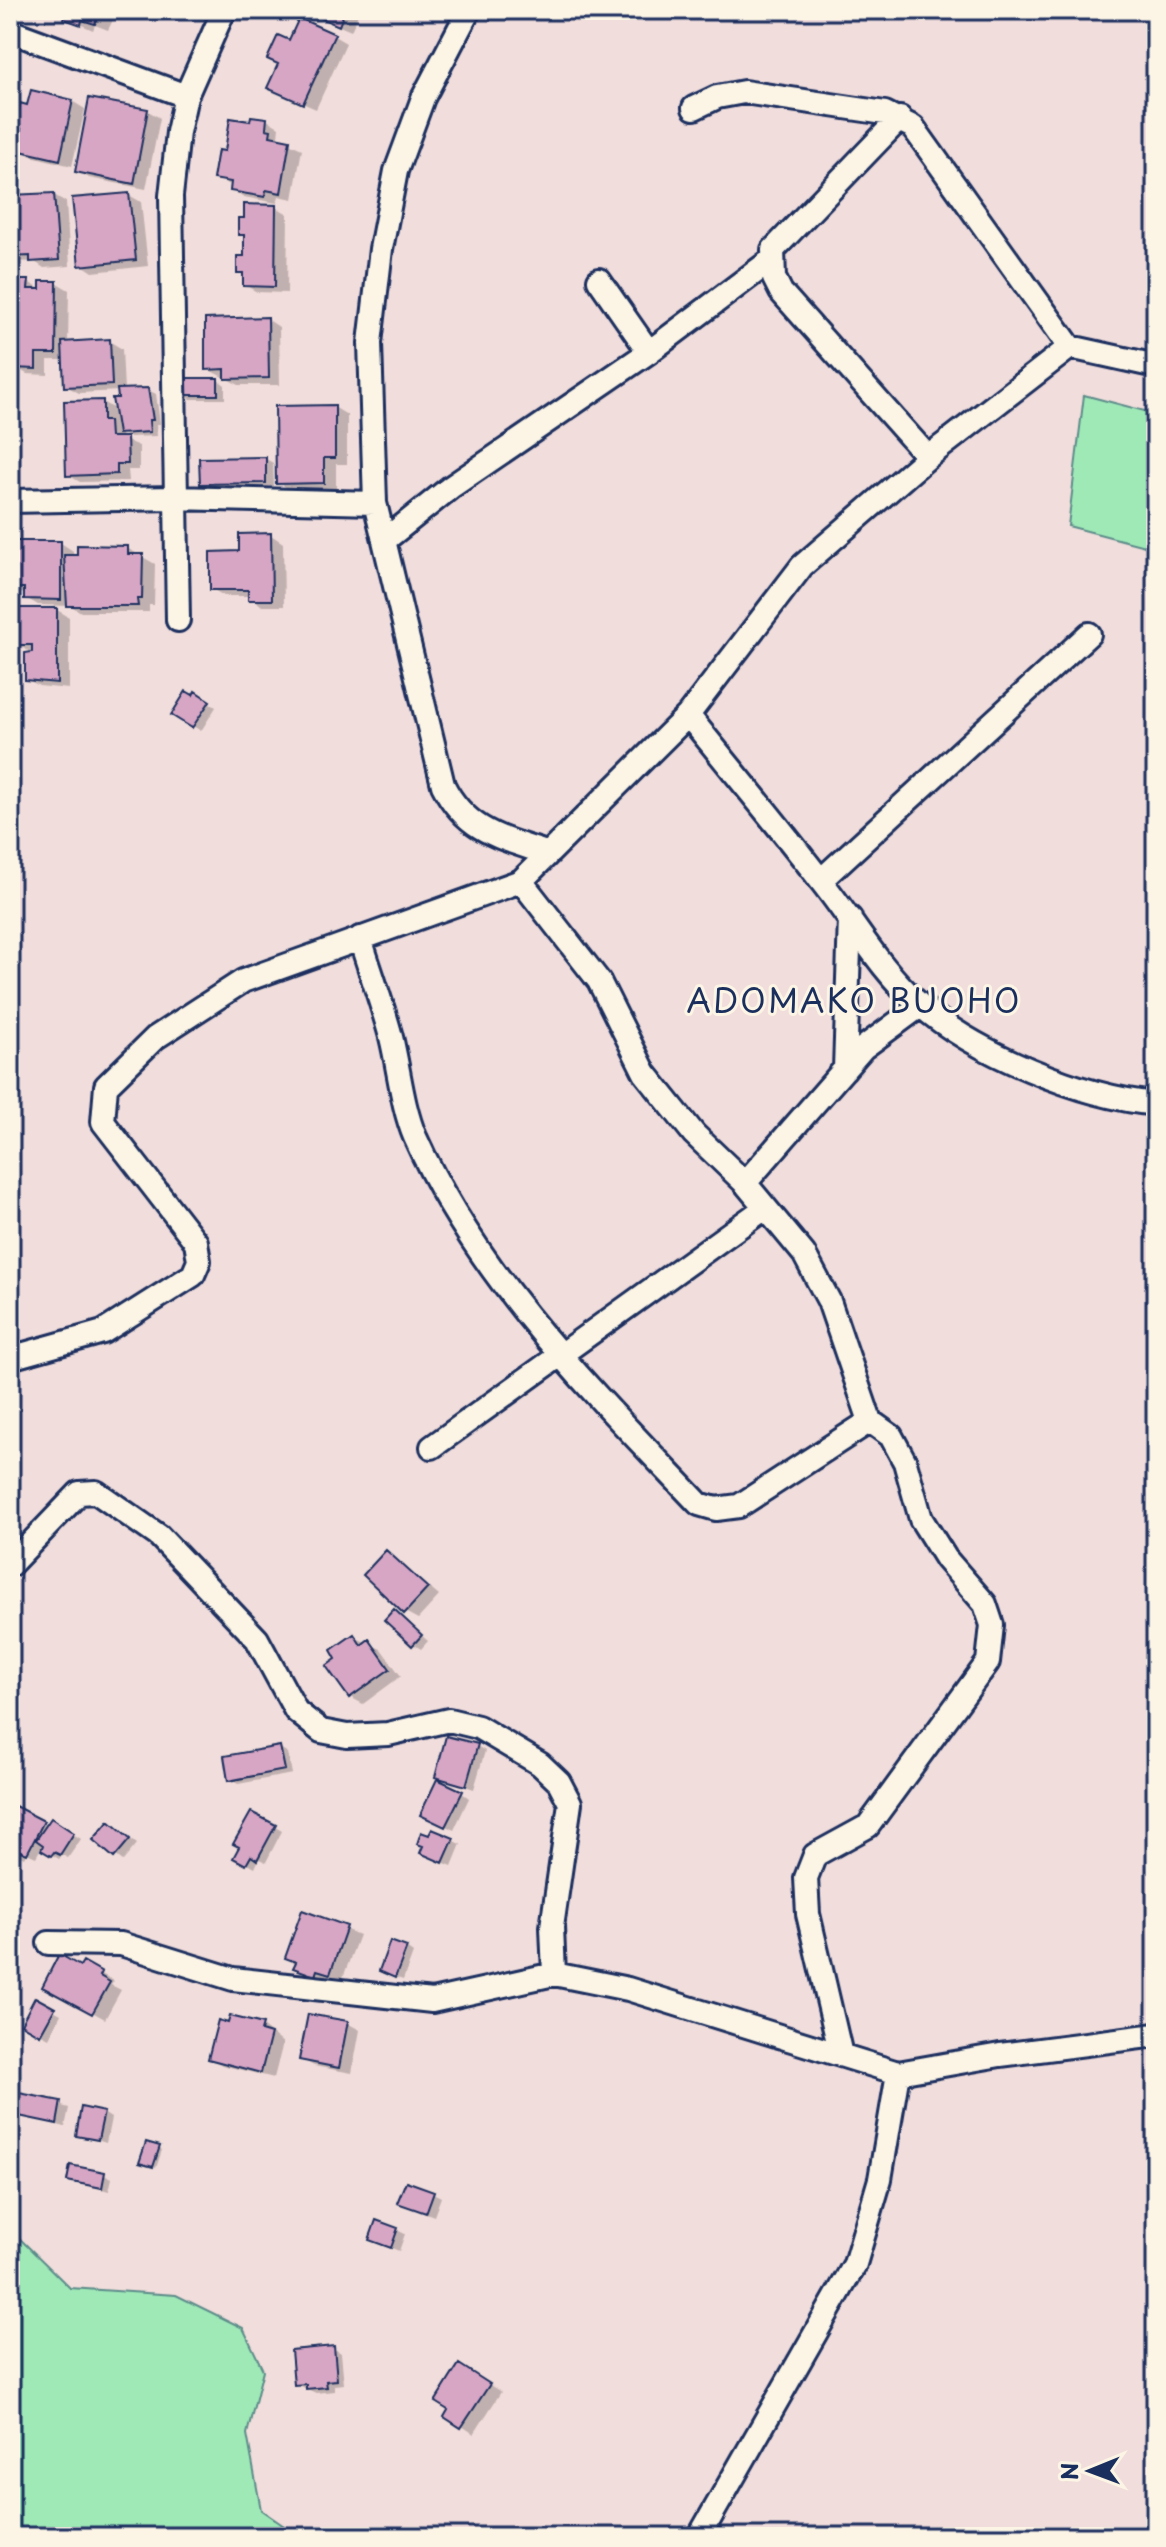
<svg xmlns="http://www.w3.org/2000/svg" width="1166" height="2547" viewBox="0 0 1166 2547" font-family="'Playpen Sans',sans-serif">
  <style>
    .green { fill: #9fe9b7; stroke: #5d8c8a; stroke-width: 2 }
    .shadow { fill: #0003 }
    .building { fill: #d7a6c4; stroke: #1b2f5e; stroke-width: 2 }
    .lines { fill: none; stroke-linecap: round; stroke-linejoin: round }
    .street-casing { stroke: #1b2f5e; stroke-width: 28 }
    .street { stroke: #fcf5e5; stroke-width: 22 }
    .labels { text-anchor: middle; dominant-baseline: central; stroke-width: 6; stroke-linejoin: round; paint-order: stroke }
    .quarter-label { font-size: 32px; letter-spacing: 2px; fill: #1b2f5e; stroke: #fcf5e5 }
  </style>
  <rect width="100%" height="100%" fill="#f1dddb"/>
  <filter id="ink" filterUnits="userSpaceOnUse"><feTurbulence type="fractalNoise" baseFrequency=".0125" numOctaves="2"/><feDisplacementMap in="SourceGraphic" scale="16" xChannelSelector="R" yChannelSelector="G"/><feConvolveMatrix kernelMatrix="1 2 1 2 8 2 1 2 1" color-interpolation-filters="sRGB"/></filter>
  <g filter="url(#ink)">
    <path class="green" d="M1084,395L1156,414V549L1068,526Z
      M10,2229L70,2288L176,2295L243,2328L263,2370L247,2434L261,2510L300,2537H10Z"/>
    <path class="shadow" d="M66,10H118L108,30L95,25L93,30L66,18Z
      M302,10H360L351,31Z
      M334,36L346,43L316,109L282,94L290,42Z
      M91,100L148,111L160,118L146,189L89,178L77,171Z
      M72,101L85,109L72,166L31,156L18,149Z
      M267,120L279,127L278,136L282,140L302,149L293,199L279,196L277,203L244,197L232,190L233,186L215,178L226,153L252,124Z
      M54,195L66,202L70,266L44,268L35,262L10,261V197Z
      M129,195L141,202L148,266L93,272L81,264Z
      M276,207L288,214L287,293L257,292L245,285V276L239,272L246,258V238L240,234L246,220Z
      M10,282H28L42,290L57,283L69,290L68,343L109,341L122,349L124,390H148L156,394L160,424H156L157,436L128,437L121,433L122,439L139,446V470H128L129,481L80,482L68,475L102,402L116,410L119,391L79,393L66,386L65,360H48V375L27,374L15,367V362H10Z
      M267,319L279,327L280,385H239L207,369Z
      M218,380L225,385V399H191L183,394Z
      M334,407L347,415V464H336V489L290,490L278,482Z
      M266,459L273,463L274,486L209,488L201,483Z
      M271,535L283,543L284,606H262L250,596H224L212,589L241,553Z
      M10,543H61L73,551V557L127,548L155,564L154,605H149V612H81L71,606L38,605L26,598V594L10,591Z
      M57,610L69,617V689L39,686L27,679L34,654L16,644Z
      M196,694L216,707L201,731L174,714Z
      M387,1552L439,1596L418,1619L405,1612Z
      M394,1612L428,1641L421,1649L413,1644Z
      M354,1637L381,1649L401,1676L363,1704L350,1697L339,1659Z
      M477,1746L485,1751L474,1789L437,1776Z
      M280,1748L288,1753L292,1774L238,1784L230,1779Z
      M462,1793L469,1798L454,1830L430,1818Z
      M14,1808L48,1825L51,1820L81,1839L68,1858L62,1855L59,1859L41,1848L36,1857L27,1853L24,1858L10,1851V1816Z
      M252,1814L282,1831L266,1862L259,1859L255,1868L236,1857Z
      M109,1823L137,1844L123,1861L95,1840Z
      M433,1831L461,1844L452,1866L430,1857Z
      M303,1912L359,1935L342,1980L330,1975L328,1981L296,1967Z
      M406,1948L413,1953L403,1980L389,1975Z
      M84,1964L114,1981L111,1985L121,1990L105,2019L54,1991Z
      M35,2000L61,2014L49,2038L23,2024Z
      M347,2023L360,2030L352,2073L314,2066L301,2059Z
      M230,2025L262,2026L283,2043L274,2078L222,2065L210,2058Z
      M21,2095L69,2108L65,2127L17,2114Z
      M103,2113L111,2118L106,2143L78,2134Z
      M159,2148L162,2150L156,2168L145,2164Z
      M104,2174L112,2178L109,2191L69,2180Z
      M433,2193L441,2197L434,2216L400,2203Z
      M397,2230L405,2234L399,2251L371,2239Z
      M333,2348L341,2353L344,2384L334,2385V2391L316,2393L296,2384Z
      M472,2374L501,2392L474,2434L447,2416Z"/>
    <path class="building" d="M67,10H101L95,24L82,20L81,25L64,19Z
      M302,10H345L339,26Z
      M299,18L335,34L303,104L267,88L278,64L267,59L278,35L289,40Z
      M31,90L73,100L60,160L16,150L21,129L15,127L20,103L27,105Z
      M89,98L148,109L134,184L75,172Z
      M251,116L267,118L266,129L271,130L270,136L290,140L281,193L266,190L265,197L230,191L231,182L213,179L218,150L225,151L230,118L250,121Z
      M54,193L59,260L30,262V256L10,257V195Z
      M129,193L136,260L79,266L72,198Z
      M244,204L276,205L275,287L243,286V273H237V256H244V235H238V218H244Z
      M10,280H29L28,289H40V281H57L56,354H36V369L13,368Z
      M268,317L269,378L225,379V369L205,370V319Z
      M110,339L112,385L64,387L62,342Z
      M181,378H218V395H181Z
      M148,388L153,420H149L150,432L118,434L112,398H118L117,389Z
      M103,400V421H109L110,437H127L128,464H117V474L66,476L64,401Z
      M335,405V458H324V483L276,484L275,406Z
      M266,457V483L200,484L199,458Z
      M271,533L272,600H248V590H210V552L239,551V534Z
      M10,541H61V600L24,599V588H10Z
      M77,545L128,546V554H143L142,599H137L138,606H67L64,555H77Z
      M14,608H57V683L25,680V653L32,652V645H14Z
      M186,691L193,695L195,691L210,701L192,728L171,715Z
      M386,1550L428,1588L404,1614L363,1575Z
      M394,1609L422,1635L412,1646L384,1620Z
      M354,1634L361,1645L369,1639L390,1669L349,1698L326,1666L336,1659L331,1650Z
      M446,1736L478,1744L466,1786L435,1777Z
      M280,1746L285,1770L228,1781L224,1756Z
      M437,1779L463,1791L445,1827L420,1815Z
      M13,1805L44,1821L27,1854L18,1850L16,1856L10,1853V1811Z
      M251,1812L276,1825L257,1860L251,1856L246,1865L233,1858L239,1847L233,1844Z
      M51,1818L74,1833L60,1855L54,1852L51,1856L41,1850L43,1845L36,1840Z
      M109,1821L130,1839L114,1858L93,1840Z
      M432,1829L454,1838L443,1863L420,1853L423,1846L417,1844L421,1832L429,1835Z
      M302,1910L347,1926L330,1974L317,1970L315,1976L293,1968L296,1962L285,1958Z
      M390,1941L407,1947L395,1978L379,1971Z
      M59,1954L80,1966L83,1961L102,1972L100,1976L110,1982L92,2014L42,1987Z
      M35,1997L55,2008L40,2035L21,2024Z
      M308,2014L348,2021L339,2068L299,2060Z
      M230,2016L263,2024L261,2031L271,2034L261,2073L208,2059L218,2020L228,2023Z
      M19,2093L61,2101L57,2124L14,2115Z
      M81,2107L104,2112L98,2140L76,2136Z
      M146,2142L160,2146L153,2167L139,2163Z
      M70,2165L105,2172L102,2188L67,2181Z
      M406,2181L434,2191L426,2213L397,2203Z
      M376,2220L398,2228L391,2248L369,2240Z
      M334,2346L337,2380L326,2381L327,2387L306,2389V2384L294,2385L291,2350Z
      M459,2364L490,2384L461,2428L444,2417L448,2410L435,2402Z"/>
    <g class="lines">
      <g class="street-casing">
        <path id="street" d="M469,10L423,98L396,171L381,249L370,343L375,503L443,785C466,831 501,838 546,853
          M10,31L186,96
          M694,108L717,97L744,92L885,113L913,127L1070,347
          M900,118L773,250L774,278L781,292L928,457
          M599,280L649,352
          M10,501L175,498L375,503
          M385,540L451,487L649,352L770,261
          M178,620L171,196L178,132L186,96L224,10
          M688,715C732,770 778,825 821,881C853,921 880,970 919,1004C975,1054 1082,1097 1156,1104
          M821,880L1089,634
          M521,881L599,981L645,1073L694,1134L745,1183L804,1254L829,1301L870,1421L891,1436L905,1462L921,1519L946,1559L985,1604L992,1625L988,1662L868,1826L815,1855L806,1878L808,1914L841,2055
          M360,938C370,971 382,1003 391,1037C399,1069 402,1106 415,1137C479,1280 593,1392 699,1504L716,1509L739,1506L870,1421
          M845,1069L850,918
          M745,1183L863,1048L920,1006
          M10,1358L103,1332L193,1275L199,1261L196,1242L103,1122L106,1086L155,1038L243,981L521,881L688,715L802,566L928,457L1070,347L1156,366
          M432,1447L765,1208
          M10,1565L79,1493L96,1492L159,1536L257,1639L296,1711L321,1731L347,1736L388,1734L449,1720L478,1727L540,1764L559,1782L570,1803L552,1927L554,1974
          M49,1943L121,1944L233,1979L432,2001L554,1974L628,1989L898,2073
          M699,2537L855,2264L880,2179L898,2073L1000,2055L1156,2035"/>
      </g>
      <use href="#street" class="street"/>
    </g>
  </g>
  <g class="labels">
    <g class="quarter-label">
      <text x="854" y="1000">ADOMAKO BUOHO</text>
    </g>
  </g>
  <rect width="1166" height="2547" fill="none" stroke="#fcf5e5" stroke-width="40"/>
  <rect x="20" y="20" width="1126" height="2507" fill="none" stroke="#1b2f5e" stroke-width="3" filter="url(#ink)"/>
  <g transform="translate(1090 2471) rotate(269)" stroke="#fcf5e5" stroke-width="6" paint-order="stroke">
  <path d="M0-6L14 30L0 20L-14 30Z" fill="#1b2f5e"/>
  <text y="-12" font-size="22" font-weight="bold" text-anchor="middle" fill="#1b2f5e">N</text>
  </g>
</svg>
